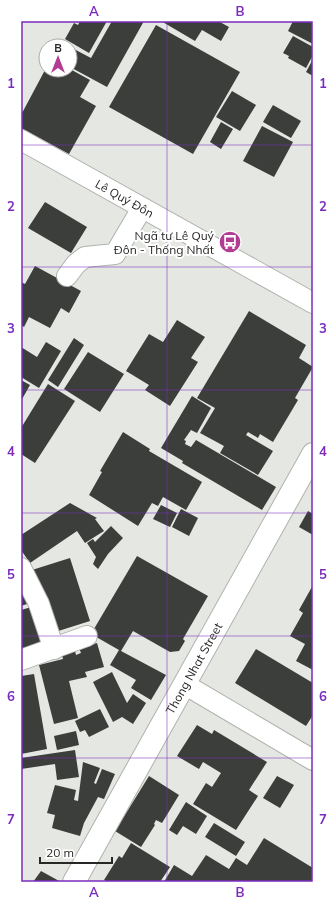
<svg xmlns="http://www.w3.org/2000/svg" width="334" height="903" viewBox="0 0 334 903" font-family="Mulish,sans-serif">
  <style>
    .building { fill: #3b3e3a }
    .lines { fill: none; stroke-linecap: round; stroke-linejoin: round }
    .street-casing { stroke: #b0b2ae; stroke-width: 22 }
    .secondary-casing { stroke: #b0b2ae; stroke-width: 24 }
    .street { stroke: #fff; stroke-width: 20 }
    .secondary { stroke: #fff; stroke-width: 22 }
    .grid { fill: none; stroke: #7b2cbf; stroke-width: 1; stroke-opacity: 0.55 }
    .labels { text-anchor: middle; dominant-baseline: central; stroke-width: 4; stroke-linejoin: round; paint-order: stroke }
    .street-label { font-size: 12px; fill: #272826; stroke: #fff }
    .poi-label { font-size: 12px; fill: #272826; stroke: #fff; text-anchor: end }
    .neatline { fill: none; stroke: #7b2cbf; stroke-width: 1.5 }
    .grid-label { font-size: 13px; text-anchor: middle; font-weight: bold; fill: #7b2cbf }
  </style>
  <rect width="100%" height="100%" fill="#e5e7e2"/>
  <path class="building" d="M80,21H107L89,53L65,39L74,23L78,25Z
    M112,21H144L107,87L70,67V47L91,58Z
    M161,21H218L229,27L221,41L202,30L195,41Z
    M293,21H313V44L288,31Z
    M156,25L240,72L193,154L109,107Z
    M293,36L313,47V55L306,68L288,58L289,56L283,53Z
    M313,59V76L306,72Z
    M70,69L90,80L80,97L96,106L69,154L21,128V115L45,70Z
    M232,91L256,105L240,131L216,117Z
    M273,105L301,121L291,138L263,122Z
    M221,122L233,129L221,149L210,142Z
    M262,126L293,142L274,177L243,161Z
    M45,202L87,227L71,253L28,228Z
    M35,266L81,291L69,313L61,308L50,328L29,317L24,327L21,325V282L25,284Z
    M249,311L306,345L299,358L313,367L295,398L298,400L273,442L260,434L258,438L248,432L246,435L273,451L258,475L220,453L224,446L200,433L215,408L197,398Z
    M177,320L205,337L191,358L198,362L170,406L145,390L149,385L126,371L149,334L163,342Z
    M74,338L84,345L58,387L48,380Z
    M46,342L61,351L39,388L21,377V347L37,357Z
    M88,352L124,374L100,412L64,389Z
    M21,380L30,385L21,401Z
    M48,384L75,401L35,463L21,454V428Z
    M192,396L211,408L197,433L191,430L184,440L186,441L185,444L191,447L196,440L276,487L262,510L182,463L183,461L161,448Z
    M123,432L150,449L149,451L202,482L186,510L163,497L158,506L152,503L138,526L89,495L102,472L100,471Z
    M70,503L97,518L95,519L104,531L85,543L77,531L30,563L21,550V535Z
    M161,505L177,513L170,527L153,519Z
    M181,509L198,518L189,536L172,527Z
    M308,511L313,514V535L299,527Z
    M111,526L123,538L108,554L98,569L93,564L96,557L87,543L93,539L95,542Z
    M137,556L208,596L183,639L185,641L179,651L170,652L133,631L121,651L166,675L151,700L131,688L136,680L110,665L119,650L91,634Z
    M70,558L90,621L52,633L32,570Z
    M313,585V670L296,661L305,644L290,636L303,613L299,610Z
    M21,587L30,603L21,606Z
    M35,606L46,645L21,652V610Z
    M97,643L104,667L85,672L87,677L69,681L78,718L54,724L39,665L63,659L61,651L74,647L76,655L81,653L79,648Z
    M256,649L313,683V715L306,726L235,683Z
    M112,672L127,703L133,694L146,703L133,724L122,717L113,722L93,682Z
    M34,674L47,749L21,754V676Z
    M100,709L109,727L89,737L85,730L80,732L75,721Z
    M197,725L212,734L214,730L267,762L249,790L258,796L236,830L193,804L206,783L212,787L221,773L203,762L199,769L177,756Z
    M76,731L79,745L57,750L54,736Z
    M75,750L79,777L57,780L55,764L21,769V758Z
    M83,762L100,768L94,783L96,784L102,769L115,774L104,799L98,797L84,823L80,836L52,828L55,815L47,813L55,785L76,790L74,800L78,801Z
    M149,776L179,795L162,823L156,820L154,824L155,825L141,847L115,831Z
    M277,776L294,785L280,808L263,798Z
    M186,802L207,816L196,834L183,826L177,835L169,830Z
    M214,823L245,842L236,856L205,837Z
    M264,838L313,868V882H164L174,865L192,876L206,855L229,869L236,858L247,865Z
    M131,843L170,867L160,882H108L104,880L119,856L122,858Z
    M41,871L61,882H33Z"/>
  <g class="lines">
    <g class="street-casing">
      <g id="street">
        <path id="s1" d="M21,140L313,303"/>
        <path d="M67,276L76,264L85,257L115,254L142,208"/>
        <path d="M21,568L39,604L54,649"/>
        <path d="M21,660L87,636"/>
        <path d="M184,684L313,760"/>
      </g>
    </g>
    <g class="secondary-casing">
      <g id="secondary">
        <path id="s2" d="M74,882L313,454"/>
      </g>
    </g>
    <use href="#street" class="street"/>
    <use href="#secondary" class="secondary"/>
  </g>
  <path class="grid" d="M167,21V882M21,145H313M21,267H313M21,390H313M21,513H313M21,636H313M21,758H313"/>
  <defs>
    <g id="bus-disc" transform="scale(1.15)"><circle r="9.5" fill="#b23c94" stroke="#fff"/><path d="M-5-6H5V4H4V6H2V4H-2V6H-4V4H-5ZM-3.5-4V0h7V-4ZM-3.5 1.2v1.5H-2V1.2ZM2 1.2v1.5H3.5V1.2Z" fill="#fff"/></g>
  </defs>
  <g fill-rule="evenodd">
    <use href="#bus-disc" x="230" y="242"/>
  </g>
  <g class="labels">
    <g class="street-label">
      <text stroke="none"><textPath href="#s1" startOffset="119">Lê Quý Đôn</textPath></text>
      <text stroke="none"><textPath href="#s2" startOffset="245">Thong Nhat Street</textPath></text>
    </g>
    <g class="poi-label">
      <text x="214" y="235">Ngã tư Lê Quý<tspan x="214" dy="14">Đôn - Thống Nhất</tspan></text>
    </g>
  </g>
  <rect width="334" height="903" fill="none" stroke="#ffffff" stroke-width="44"/>
  <g transform="translate(58 58)"><circle r="19" fill="#ffffff" stroke="#a9a9a8"/>
  <path d="M0-3L7 15L0 10L-7 15Z" fill="#b23c94"/>
  <text y="-6" font-size="11" font-weight="bold" text-anchor="middle" fill="#272826">B</text>
  </g>
  <path d="M40 857v6h72v-6" fill="none" stroke="#272826" stroke-width="2"/>
  <text x="46" y="857" font-size="12" fill="#272826" stroke="#ffffff" stroke-width="3" paint-order="stroke">20 m</text>
  <rect x="22" y="22" width="290" height="859" class="neatline"/>
  <g class="grid-label">
    <text x="94" y="16">A</text>
    <text x="240" y="16">B</text>
    <text x="11" y="88">1</text>
    <text x="323" y="88">1</text>
    <text x="11" y="211">2</text>
    <text x="323" y="211">2</text>
    <text x="11" y="333">3</text>
    <text x="323" y="333">3</text>
    <text x="11" y="456">4</text>
    <text x="323" y="456">4</text>
    <text x="11" y="579">5</text>
    <text x="323" y="579">5</text>
    <text x="11" y="701">6</text>
    <text x="323" y="701">6</text>
    <text x="11" y="824">7</text>
    <text x="323" y="824">7</text>
    <text x="94" y="897">A</text>
    <text x="240" y="897">B</text>
  </g>
</svg>
